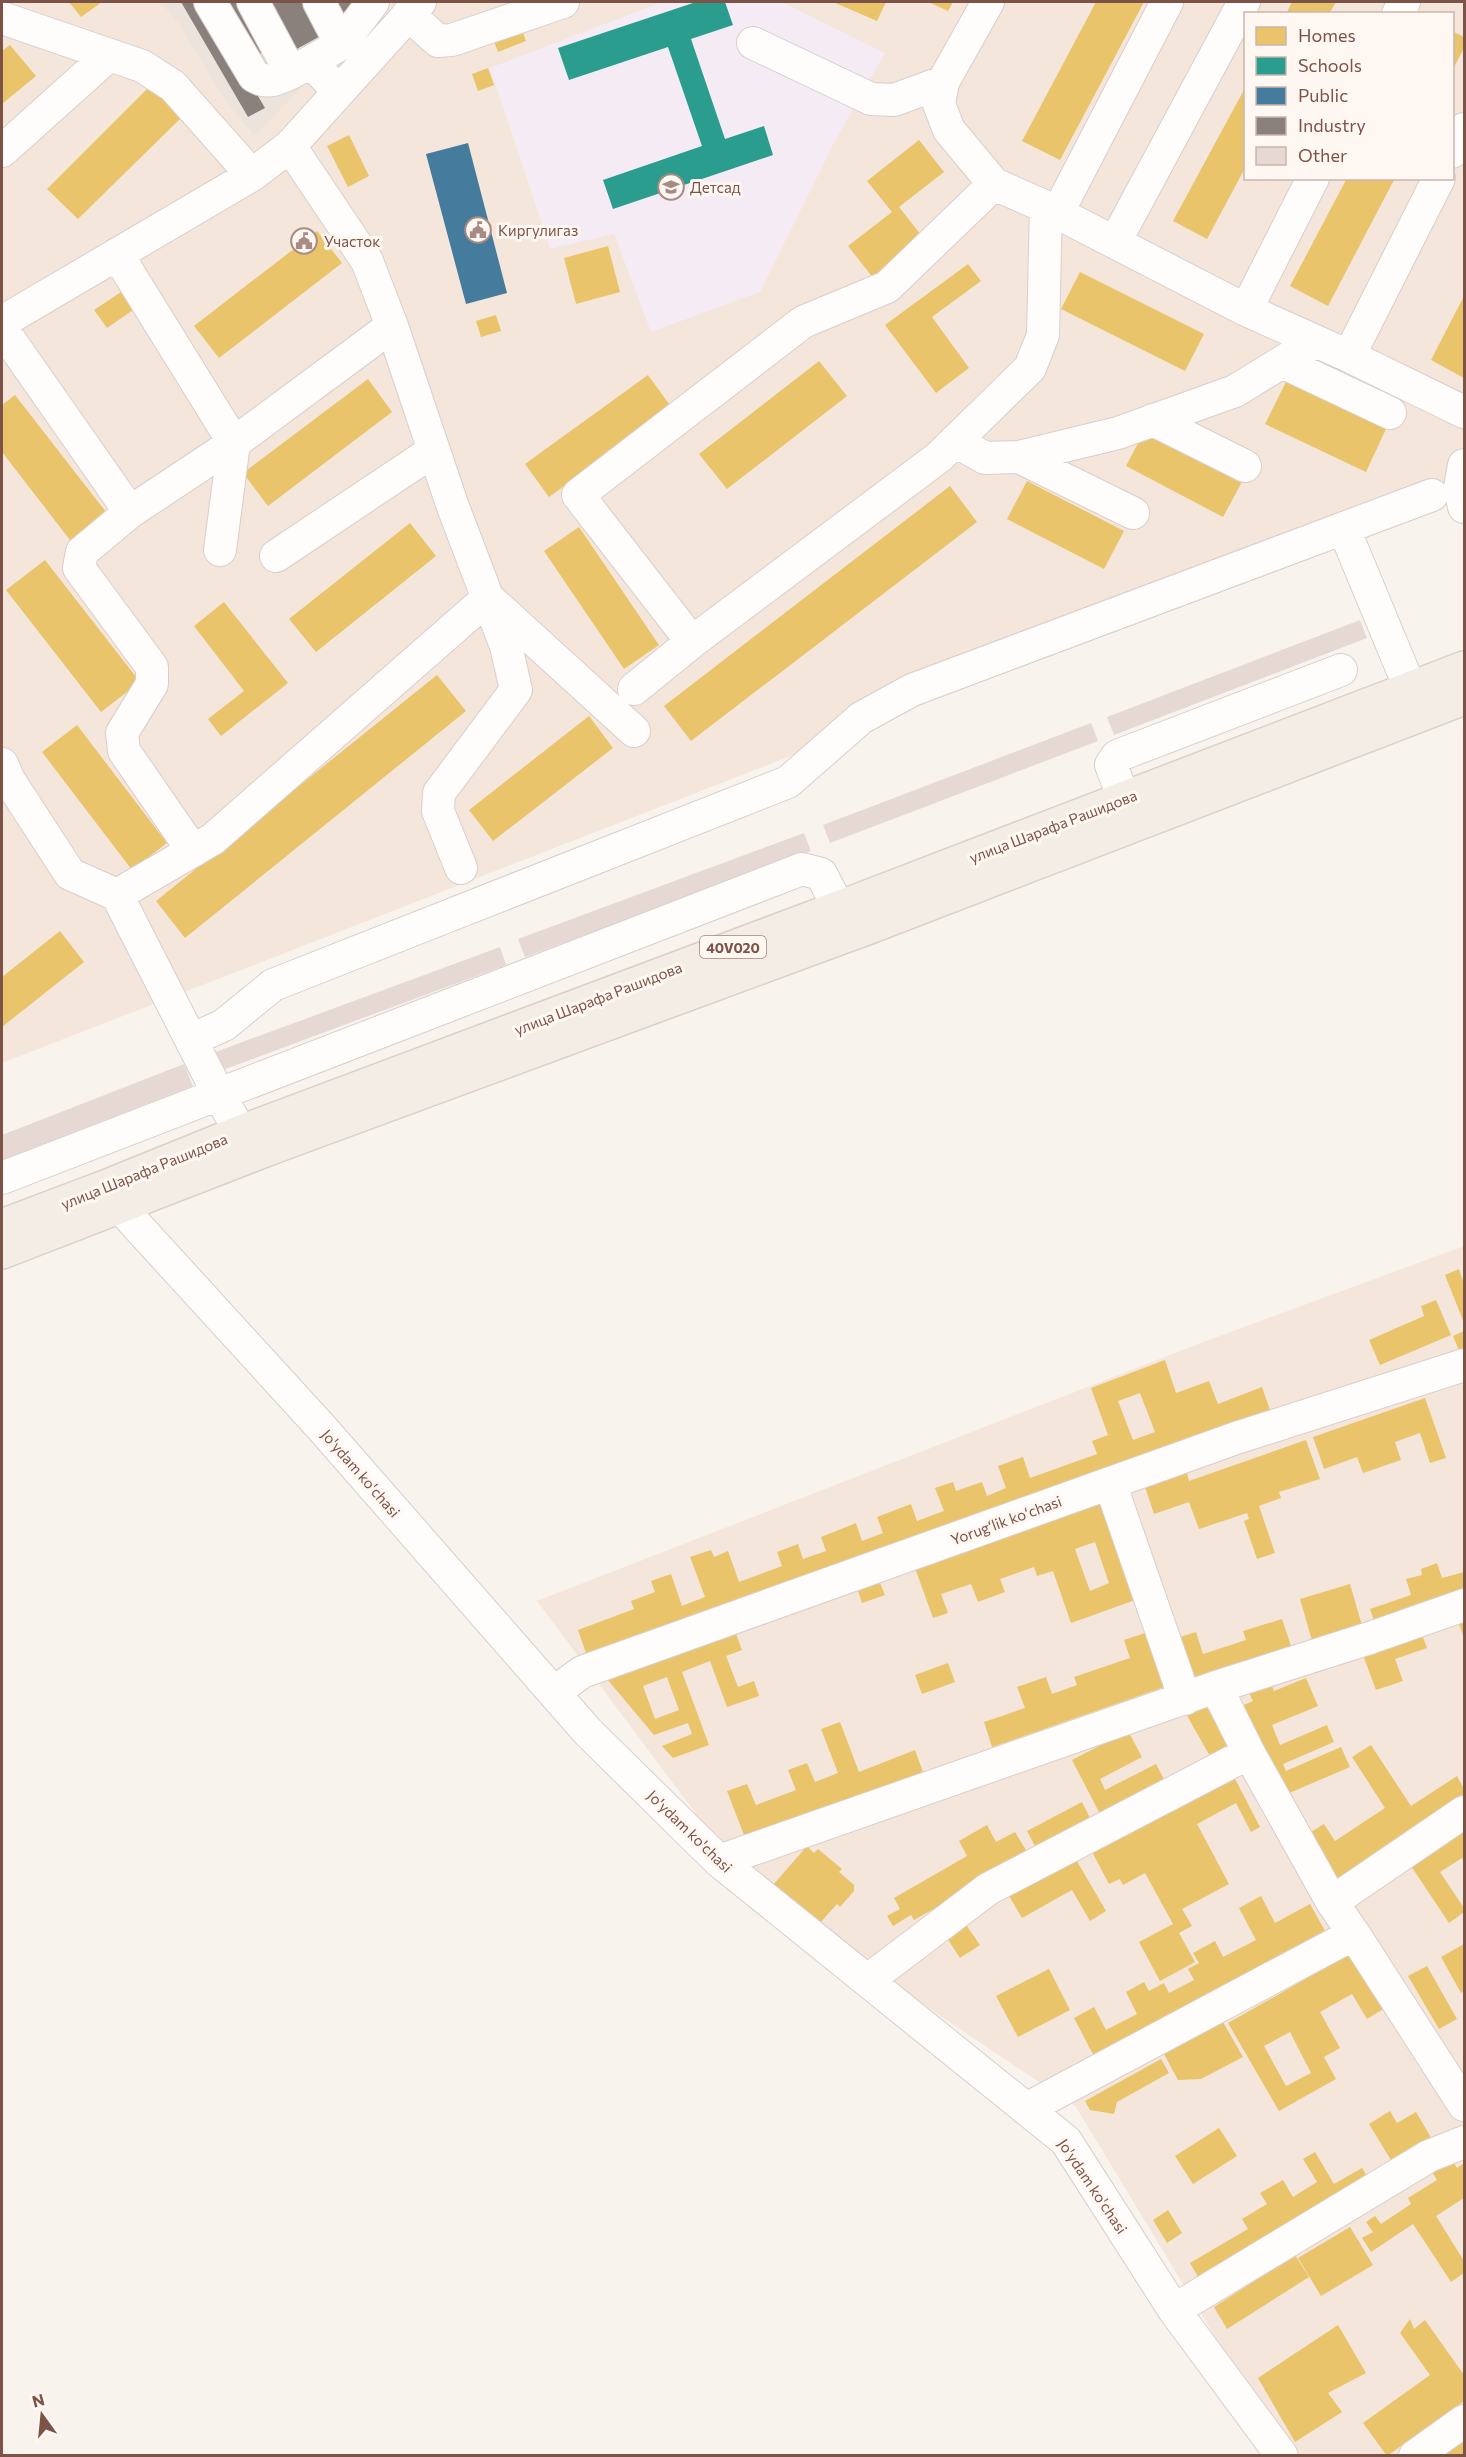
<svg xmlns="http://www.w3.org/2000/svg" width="1466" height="2457" viewBox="0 0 1466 2457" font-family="Commissioner,sans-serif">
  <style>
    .residential { fill: #f4e6db; fill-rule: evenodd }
    .industrial { fill: #ede3dd }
    .education { fill: #f4ebf5 }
    .homes { fill: #e9c46a; fill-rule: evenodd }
    .schools { fill: #2a9d8f }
    .public { fill: #457b9d }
    .industry { fill: #8a817c }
    .building { fill: #e6d9d4 }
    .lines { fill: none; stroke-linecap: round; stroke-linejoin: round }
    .minor-casing { stroke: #d9ceca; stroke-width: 34 }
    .major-casing { stroke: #dbcfca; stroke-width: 36 }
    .minor { stroke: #fefdfc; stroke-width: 32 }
    .major { stroke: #f4ede6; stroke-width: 33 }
    .labels { text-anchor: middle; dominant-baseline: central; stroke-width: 6; stroke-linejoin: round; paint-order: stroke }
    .shield { fill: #fff7f1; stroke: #a4847b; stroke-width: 1.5 }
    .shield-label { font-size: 14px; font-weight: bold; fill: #7d5348 }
    .poi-label { font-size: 15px; fill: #7d5348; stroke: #fff7f1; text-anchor: start }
    .street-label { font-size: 15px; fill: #7d5348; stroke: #fff7f1 }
  </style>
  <rect width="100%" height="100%" fill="#f9f3ed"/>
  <path class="residential" d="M2,2H1464V494L2,1063ZM1246,14H1452V178H1246Z
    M1464,1246V2455H1301L1229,2360L1076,2107L848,1954L711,1834L537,1601L1206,1341Z"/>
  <path class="industrial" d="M160,2H381L350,38L254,136L226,101L179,24Z"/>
  <path class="education" d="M662,2H782L885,53L835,141L760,292L651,332L614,234L550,249L490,68Z"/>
  <path class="homes" d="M69,2H102L81,17Z
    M833,2H886L877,21Z
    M928,2H953L948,11Z
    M1096,2H1144L1060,160L1022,141Z
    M1292,2H1336L1329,14H1286Z
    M518,19L526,41L498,52L490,30Z
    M1452,31L1464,37V48L1452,71Z
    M10,45L36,76L2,104V51Z
    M488,68L494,85L478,91L472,74Z
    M152,84L184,115L78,219L47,189Z
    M1245,88V168L1207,239L1173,221Z
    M349,135L369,176L348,187L327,146Z
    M919,140L944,172L899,207L925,240L874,279L848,246L892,212L867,181Z
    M1347,178H1395L1328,306L1290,286Z
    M317,231L342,263L219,358L194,326Z
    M608,246L620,292L576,304L564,258Z
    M968,264L981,281L932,317L969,368L936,393L885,325Z
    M1080,272L1204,334L1185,371L1061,309Z
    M121,292L133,310L107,328L94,310Z
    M1464,296V378L1431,360Z
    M496,315L501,331L481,337L476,321Z
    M819,361L847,396L727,489L699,454Z
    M648,375L672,408L549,497L525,464Z
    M368,379L392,412L268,506L243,473Z
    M1286,382L1386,429L1366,472L1265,424Z
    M15,395L106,512L70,540L2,452V405Z
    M1145,430L1242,482L1223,517L1126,466Z
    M1027,481L1124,531L1104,569L1007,519Z
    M950,486L977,522L691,741L664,706Z
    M410,523L436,556L316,652L289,619Z
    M579,527L659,645L624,669L544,551Z
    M45,560L140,682L101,712L6,590Z
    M224,602L288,683L221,736L208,719L244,691L194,626Z
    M437,675L466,711L185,938L156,901Z
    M589,716L613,748L493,841L469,810Z
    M77,725L167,843L132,870L42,752Z
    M60,931L84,962L2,1027V977Z
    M1459,1269L1464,1284V1323L1445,1275Z
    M1436,1300L1451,1335L1380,1365L1369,1340L1424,1316L1421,1306Z
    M1464,1331V1351L1460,1353L1453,1336Z
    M1165,1360L1176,1393L1209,1381L1218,1404L1262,1387L1270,1410L588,1659L578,1630L634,1609L631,1601L655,1592L651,1581L671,1574L682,1606L705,1597L690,1557L711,1550L714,1557L728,1551L739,1582L782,1566L777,1552L798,1544L803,1559L826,1551L821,1537L856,1523L862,1541L883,1533L877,1517L911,1504L917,1521L944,1511L935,1488L953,1482L956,1491L982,1482L987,1496L1006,1488L998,1466L1023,1457L1030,1478L1097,1454L1092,1441L1108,1435L1091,1388ZM1140,1393L1155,1432L1133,1440L1118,1401Z
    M1425,1398L1446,1458L1430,1463L1420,1433L1395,1442L1401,1460L1363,1473L1357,1457L1324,1469L1313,1437Z
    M1306,1440L1320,1479L1279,1492L1281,1498L1259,1506L1275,1553L1257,1559L1244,1521L1249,1519L1247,1513L1199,1529L1189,1502L1154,1514L1145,1487L1187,1473L1189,1481Z
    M1103,1502L1138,1599L1071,1623L1053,1571L1037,1576L1034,1567L1000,1579L1005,1592L978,1602L971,1584L941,1594L948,1613L933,1618L915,1568ZM1095,1542L1109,1583L1090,1591L1075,1549Z
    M1437,1563L1442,1578L1464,1572V1591L1374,1621L1370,1609L1411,1595L1406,1579L1422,1575L1421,1569Z
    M880,1583L885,1595L862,1603L858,1591Z
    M1350,1584L1363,1629L1313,1644L1300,1599Z
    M1282,1619L1294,1655L1187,1689L1171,1640L1196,1632L1203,1654L1246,1640L1243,1631Z
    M1464,1619V1638L1458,1621Z
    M1420,1629L1427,1648L1395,1659L1403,1681L1376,1690L1361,1650Z
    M735,1631L742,1650L726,1656L738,1687L754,1681L759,1696L727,1707L710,1661L682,1672L709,1745L673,1758L662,1746L692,1734L688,1723L654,1735L607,1679ZM667,1677L679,1710L655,1719L643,1686Z
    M1145,1633L1164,1687L992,1747L984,1722L1025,1708L1017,1687L1046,1677L1052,1694L1077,1685L1074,1677L1130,1658L1124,1640Z
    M948,1663L955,1682L922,1694L915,1675Z
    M1306,1678L1318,1706L1272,1725L1280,1745L1327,1725L1334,1742L1283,1764L1286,1771L1341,1747L1350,1767L1280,1797L1241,1706L1253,1701L1249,1693L1271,1684L1274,1691Z
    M1205,1704L1228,1745L1210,1756L1186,1714Z
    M840,1722L859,1772L915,1750L923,1772L746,1840L727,1791L747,1784L756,1805L796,1790L788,1770L807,1763L815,1782L838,1773L821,1729Z
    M1128,1731L1142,1757L1100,1779L1105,1790L1156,1764L1165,1781L1100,1814L1072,1760Z
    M1371,1745L1411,1806L1457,1776L1464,1789V1798L1336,1881L1306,1835L1324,1824L1335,1841L1385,1808L1352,1757Z
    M1232,1773L1260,1827L1251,1832L1236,1803L1197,1824L1229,1884L1182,1909L1192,1926L1179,1933L1195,1962L1160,1981L1139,1942L1173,1924L1145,1873L1123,1885L1120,1879L1109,1884L1090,1848Z
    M1082,1802L1092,1822L1037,1850L1027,1831Z
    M987,1825L996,1842L1015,1832L1029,1855L914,1920L911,1915L893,1926L887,1916L900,1909L894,1898L967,1856L959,1841Z
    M1451,1829L1456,1837L1464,1831V1861L1462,1858L1440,1872L1464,1908V1912L1449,1923L1411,1866Z
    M807,1846L814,1853L818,1849L842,1869L839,1872L854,1885V1891L840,1907L837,1904L819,1924L773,1885Z
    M1074,1856L1106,1911L1090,1921L1072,1890L1022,1918L1008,1894Z
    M1261,1896L1275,1923L1310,1904L1329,1938L1097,2062L1074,2018L1094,2007L1106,2030L1137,2014L1126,1992L1144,1982L1149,1991L1164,1983L1169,1993L1194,1980L1188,1969L1199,1963L1193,1953L1215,1941L1223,1957L1256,1940L1239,1908Z
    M964,1922L980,1945L960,1958L945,1935Z
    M1464,1944V1991L1461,1993L1441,1957Z
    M1353,1952L1385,2008L1367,2019L1352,1994L1320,2012L1340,2048L1324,2057L1336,2079L1279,2111L1228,2023ZM1290,2032L1311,2073L1286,2086L1264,2046Z
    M1427,1966L1457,2019L1439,2029L1408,1976Z
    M1049,1969L1070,2010L1018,2037L996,1996Z
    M1223,2022L1243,2057L1201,2079L1178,2080L1164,2054Z
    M1161,2059L1169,2073L1117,2102L1114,2114L1090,2110L1085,2101Z
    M1390,2111L1397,2123L1416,2112L1436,2146L1397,2170L1369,2124Z
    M1219,2128L1237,2156L1193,2184L1175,2156Z
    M1315,2152L1334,2184L1362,2168L1369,2179L1200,2280L1190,2263L1248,2229L1242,2219L1267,2204L1260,2193L1283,2180L1293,2197L1317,2182L1303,2159Z
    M1452,2160L1457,2168L1464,2163V2198L1436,2216L1464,2261V2273L1451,2282L1413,2224L1371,2252L1362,2238L1373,2232L1366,2222L1375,2216L1381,2224L1411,2204L1408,2198L1437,2180L1432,2172Z
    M1168,2210L1182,2233L1167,2243L1153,2220Z
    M1350,2227L1373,2265L1321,2296L1298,2258Z
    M1295,2255L1309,2277L1227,2329L1214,2307Z
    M1410,2319L1414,2329L1425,2320L1464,2375V2401L1387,2456L1363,2423L1430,2375L1400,2333Z
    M1338,2325L1366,2373L1328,2393L1342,2412L1295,2442L1258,2378Z
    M1464,2437V2456H1442Z"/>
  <path class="schools" d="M696,2H725L733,25L691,39L725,139L764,126L773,155L613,209L603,180L702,146L668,47L569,80L558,48Z"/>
  <path class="public" d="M468,143L507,293L466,304L426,154Z"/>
  <path class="industry" d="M181,2H203L265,108L248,117Z
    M220,2H243L270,48L252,58Z
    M267,2H309L326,33L293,51Z
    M336,2H357L344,18Z"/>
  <path class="building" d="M1360,620L1367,638L1114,735L1107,717Z
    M1091,723L1098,741L830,843L823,825Z
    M804,833L811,851L525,957L518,939Z
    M500,947L506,965L220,1071L213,1053Z
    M184,1064L193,1086L2,1160V1135Z"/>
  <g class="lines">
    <g class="minor-casing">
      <path id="minor" d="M210,2L254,76C268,85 277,79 291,73
        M253,2L291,73L312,61L316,68L339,91
        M988,2L943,82L939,104L949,130L994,184L887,287L803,322L578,495L692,642L939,457L1030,368L1043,335L1046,207L994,184
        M408,14L438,41L452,40L563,2
        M1398,14L1404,2
        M2,18L142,66L173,86L252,175
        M753,43L871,99L894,100L943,82
        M341,44L373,2
        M312,61L341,44L319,2
        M290,146L367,261L392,326L453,507L506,646L516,690L439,793L438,811L461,868
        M2,151L109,55
        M1452,152L1464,129
        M1046,207L1246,310L1349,356L1439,178
        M1058,212L1167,2
        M1115,242L1244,2
        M117,254L234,443L220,550
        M1246,310L1313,178
        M2,322L252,175L290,146L420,2
        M2,329L130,512
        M1349,356L1464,412
        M1282,362L1390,413
        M1153,420L1245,466
        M955,441L985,458L1019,457L1118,433L1235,391L1315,342
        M1019,457L1133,513
        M1464,465L1460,488L1464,507
        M1344,529L1410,688
        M276,556L433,451
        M634,689L692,642
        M2,764L9,780L70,874L117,895L213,839L488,598L634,731
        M1124,799L1111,765L1117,756L1341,670
        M193,851L124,751L122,733L152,684V667L79,568L82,552L130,512L234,443L392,326
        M117,895L219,1095L241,1132
        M191,1040L224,1025L273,985L788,782L861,718L912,690L1432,495
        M2,1178L802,869L821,874L839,908
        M105,1187L119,1206L321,1427L588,1732L719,1861L1066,2141L1174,2310L1282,2456
        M1110,1483L1185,1699
        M555,1692L582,1672L1236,1438L1464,1365
        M1249,1753L1332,1902
        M719,1861L1216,1687L1370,1638L1464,1605
        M1354,1934L1464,2105
        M868,1980L988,1889L1249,1753L1216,1687
        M1026,2109L1354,1934L1332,1902L1464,1812
        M1174,2310L1429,2156L1464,2142
        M1415,2456L1464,2421"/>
    </g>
    <g class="major-casing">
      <path id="major" d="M2,1226L105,1187L241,1132L862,899L1464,668
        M2,1252L273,1147L872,926L1464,698"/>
    </g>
    <use href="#minor" class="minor"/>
    <use href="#major" class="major"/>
  </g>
  <defs>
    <g id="school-ring" transform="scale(1.35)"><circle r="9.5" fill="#fff7f1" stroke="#a88b82" stroke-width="1.5"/><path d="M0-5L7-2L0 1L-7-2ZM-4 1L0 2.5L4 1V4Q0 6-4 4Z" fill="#a88b82"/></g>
    <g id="civic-ring" transform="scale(1.35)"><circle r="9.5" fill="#fff7f1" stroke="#a88b82" stroke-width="1.5"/><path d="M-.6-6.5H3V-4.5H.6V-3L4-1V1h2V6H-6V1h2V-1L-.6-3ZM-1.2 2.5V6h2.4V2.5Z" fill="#a88b82"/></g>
  </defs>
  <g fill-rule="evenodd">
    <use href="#school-ring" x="671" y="187"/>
    <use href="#civic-ring" x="478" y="230"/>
    <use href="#civic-ring" x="304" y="241"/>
  </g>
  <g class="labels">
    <rect class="shield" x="700" y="936" width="66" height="22" rx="4.5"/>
    <g class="shield-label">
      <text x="733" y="947">40V020</text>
    </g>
    <g class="poi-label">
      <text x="690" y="187">Детсад</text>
      <text x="498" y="230">Киргулигаз</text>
      <text x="324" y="241">Участок</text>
    </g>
    <g class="street-label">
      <text transform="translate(1053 826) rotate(-21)">улица Шарафа Рашидова</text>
      <text transform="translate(598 998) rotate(-21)">улица Шарафа Рашидова</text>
      <text transform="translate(144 1171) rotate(-22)">улица Шарафа Рашидова</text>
      <text transform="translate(361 1473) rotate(49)">Jo'ydam ko'chasi</text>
      <text transform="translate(1006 1520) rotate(-20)">Yorugʻlik koʻchasi</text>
      <text transform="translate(690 1831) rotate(44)">Jo'ydam ko'chasi</text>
      <text transform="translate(1093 2186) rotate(56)">Jo'ydam ko'chasi</text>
    </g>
  </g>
  <rect width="1466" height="2457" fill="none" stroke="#7d5348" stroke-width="6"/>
  <rect x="1244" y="12" width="210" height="168" fill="#fff7f1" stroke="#cbb5ad" stroke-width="1.5"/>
  <rect x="1256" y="27" width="30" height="18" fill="#e9c46a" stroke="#cbb5ad" stroke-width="1.5"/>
  <text x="1298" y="42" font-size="18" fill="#7d5348">Homes</text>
  <rect x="1256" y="57" width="30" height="18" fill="#2a9d8f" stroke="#cbb5ad" stroke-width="1.5"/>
  <text x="1298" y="72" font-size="18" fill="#7d5348">Schools</text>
  <rect x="1256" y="87" width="30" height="18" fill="#457b9d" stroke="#cbb5ad" stroke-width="1.5"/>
  <text x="1298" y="102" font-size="18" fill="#7d5348">Public</text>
  <rect x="1256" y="117" width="30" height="18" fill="#8a817c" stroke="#cbb5ad" stroke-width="1.5"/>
  <text x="1298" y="132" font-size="18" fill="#7d5348">Industry</text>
  <rect x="1256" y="147" width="30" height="18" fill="#e6d9d4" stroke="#cbb5ad" stroke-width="1.5"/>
  <text x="1298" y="162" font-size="18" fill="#7d5348">Other</text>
  <g transform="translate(42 2415) rotate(345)" stroke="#fff7f1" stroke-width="4.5" paint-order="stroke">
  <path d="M0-4.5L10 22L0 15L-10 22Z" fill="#7d5348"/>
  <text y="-9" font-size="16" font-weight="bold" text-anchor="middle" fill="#7d5348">N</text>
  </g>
</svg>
